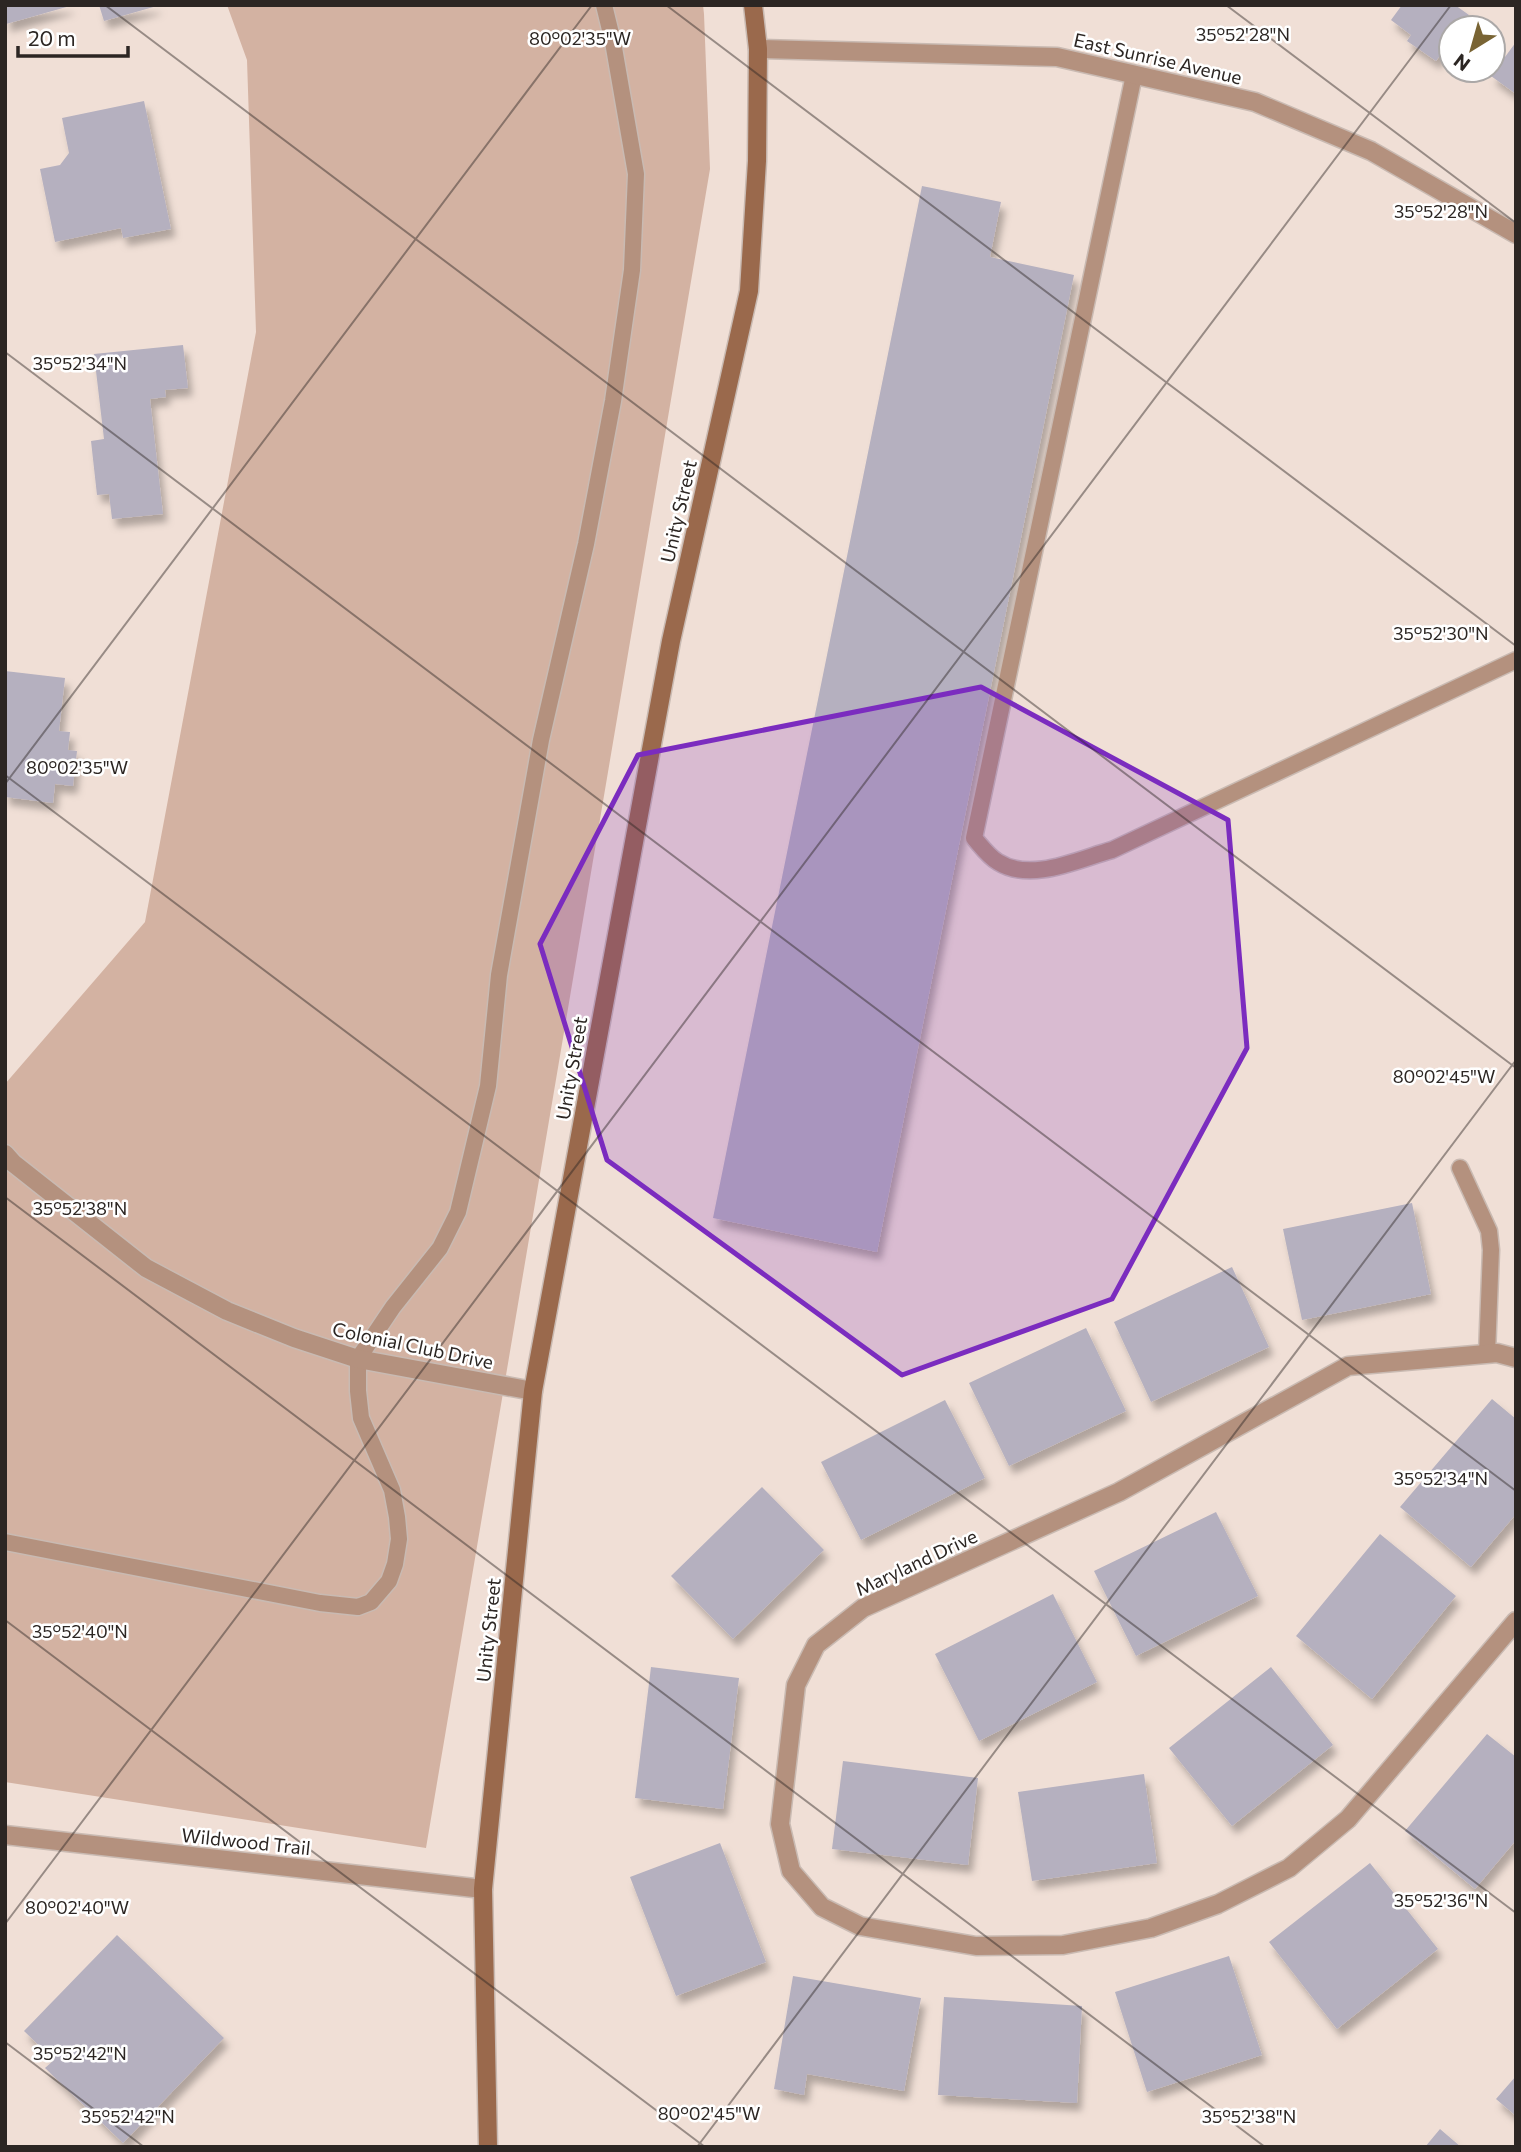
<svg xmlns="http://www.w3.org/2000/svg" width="1521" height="2152" viewBox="0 0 1521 2152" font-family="Commissioner,sans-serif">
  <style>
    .green { fill: #d3b2a2 }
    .building { fill: #b5b0bf; filter: url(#shadow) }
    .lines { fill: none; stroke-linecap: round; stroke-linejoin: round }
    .lane-casing { stroke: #c9bab2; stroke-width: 19 }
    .street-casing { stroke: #c9bab2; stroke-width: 21 }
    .secondary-casing { stroke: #c9bab2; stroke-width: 21 }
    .lane { stroke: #b4917e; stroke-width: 16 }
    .street { stroke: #b4917e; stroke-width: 18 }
    .secondary { stroke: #9a694c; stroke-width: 18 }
    .marked { fill: #7b2cbf; fill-opacity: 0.2; stroke: #7b2cbf; stroke-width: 5; stroke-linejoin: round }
    .ticks { fill: none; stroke: #2c2623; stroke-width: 2; stroke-opacity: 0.45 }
    .labels { text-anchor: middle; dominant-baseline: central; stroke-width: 5; stroke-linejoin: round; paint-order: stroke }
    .street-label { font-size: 19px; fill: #2c2623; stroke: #fff }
    .ticks-label { font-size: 18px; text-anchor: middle; fill: #2c2623; stroke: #fff; stroke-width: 5; stroke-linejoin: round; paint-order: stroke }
  </style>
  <defs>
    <filter id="shadow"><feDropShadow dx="4.5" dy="8" stdDeviation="3.5" flood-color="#0004"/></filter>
  </defs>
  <rect width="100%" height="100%" fill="#f0dfd6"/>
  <path class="green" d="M227,5H703L704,14L710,169L426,1848L5,1782V1084L145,922L256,332L247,60Z"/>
  <path class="building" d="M5,5H70V6L6,24Z
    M99,5H157V6L104,21Z
    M1402,5H1455L1469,15L1459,28H1451V40L1436,61L1407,41L1411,35L1391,20Z
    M1516,42V94L1491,76Z
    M144,101L171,229L123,238L121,228L55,242L40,169L60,165L69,153L62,118Z
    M922,186L1001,202L990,257L1074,275L877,1252L713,1218Z
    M183,345L188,388L165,390L166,397L150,399L163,514L112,519L109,494L97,495L91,441L104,439L94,354Z
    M5,671L65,678L59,731L70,732L68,750L77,751L73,786L55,784L53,803L5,797Z
    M1412,1203L1431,1294L1302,1320L1283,1229Z
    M1232,1267L1269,1347L1151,1402L1114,1322Z
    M1086,1328L1126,1411L1009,1466L969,1383Z
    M1492,1399L1516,1419V1514L1471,1567L1400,1507Z
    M945,1400L985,1478L861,1540L821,1462Z
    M762,1487L824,1550L733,1639L671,1576Z
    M1216,1512L1258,1596L1136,1656L1094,1571Z
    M1380,1534L1456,1596L1372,1699L1296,1636Z
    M1053,1594L1097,1682L979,1741L935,1654Z
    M651,1667L739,1678L723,1809L635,1798Z
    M1271,1667L1333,1745L1232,1826L1169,1748Z
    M1487,1734L1516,1757V1840L1475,1889L1405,1831Z
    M843,1761L978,1778L968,1865L832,1849Z
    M1144,1774L1157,1863L1032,1881L1018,1792Z
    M720,1843L766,1962L676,1996L630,1877Z
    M1370,1863L1438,1949L1337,2029L1269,1942Z
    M117,1935L224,2038L123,2143L45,2068L54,2060L24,2031Z
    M1229,1956L1262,2055L1147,2092L1115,1992Z
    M793,1976L921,1998L904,2091L807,2074L804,2095L774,2089Z
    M944,1997L1082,2006L1077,2103L938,2095Z
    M1516,2076V2116L1496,2099Z
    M1440,2129L1461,2147H1425Z"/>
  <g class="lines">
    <g class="lane-casing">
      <path id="lane" d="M1134,75L974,838C981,846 989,857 998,862C1031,883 1079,859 1112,850L1516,660
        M1460,1168L1489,1231L1491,1250L1487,1354
        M5,1542L320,1603L358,1607L371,1602L389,1581L395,1564L399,1539L397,1517L392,1490L361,1418L358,1391V1359L393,1307L440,1248L458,1212L488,1086L499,975L541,740L586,544L613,401L632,270L636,174L613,42L604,5"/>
    </g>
    <g class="street-casing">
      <path id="street" d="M758,49L1057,57L1255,102L1371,151L1516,234
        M5,1154L13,1163L146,1268L227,1311L294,1338L358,1359L533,1391
        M1516,1358L1497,1353L1348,1366L1119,1492L863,1608L816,1645L796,1685L780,1824L791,1871L822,1907L860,1926L976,1946L1063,1945L1151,1928L1218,1904L1289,1868L1348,1819L1516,1621
        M5,1835L483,1889"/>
    </g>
    <g class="secondary-casing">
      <path id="secondary" d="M488,2147L483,1889L533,1391L671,641L749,291L757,161L758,49L753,5"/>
    </g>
    <use href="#lane" class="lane"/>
    <use href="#street" class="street"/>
    <use href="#secondary" class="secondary"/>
  </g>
  <path class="marked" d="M981,687L1228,820L1247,1048L1112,1299L902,1375L607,1160L540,944L638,755Z"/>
  <path class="ticks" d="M105,5L1516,1068M666,5L1516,646M1226,5L1516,223M5,352L1516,1491M5,775L1516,1913M5,784L592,5M5,1197L1265,2147M5,1620L705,2147M5,1924L1451,5M5,2042L144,2147M697,2147L1516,1060"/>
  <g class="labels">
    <g class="street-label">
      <text transform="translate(1158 58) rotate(13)">East Sunrise Avenue</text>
      <text transform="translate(678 511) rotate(-77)">Unity Street</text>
      <text transform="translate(571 1068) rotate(-80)">Unity Street</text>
      <text transform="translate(413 1345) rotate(12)">Colonial Club Drive</text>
      <text transform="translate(916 1562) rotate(-25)">Maryland Drive</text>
      <text transform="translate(488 1630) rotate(-84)">Unity Street</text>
      <text transform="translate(246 1841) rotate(6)">Wildwood Trail</text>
    </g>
  </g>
  <g class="ticks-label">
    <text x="1243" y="41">35°52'28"N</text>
    <text x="580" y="45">80°02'35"W</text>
    <text x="1441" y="218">35°52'28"N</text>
    <text x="80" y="370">35°52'34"N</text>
    <text x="1441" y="640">35°52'30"N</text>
    <text x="77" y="774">80°02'35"W</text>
    <text x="1444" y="1083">80°02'45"W</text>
    <text x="80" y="1215">35°52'38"N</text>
    <text x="1441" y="1485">35°52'34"N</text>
    <text x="80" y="1638">35°52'40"N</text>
    <text x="1441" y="1907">35°52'36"N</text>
    <text x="77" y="1914">80°02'40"W</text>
    <text x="80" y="2060">35°52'42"N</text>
    <text x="709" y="2120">80°02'45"W</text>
    <text x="128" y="2123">35°52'42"N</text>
    <text x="1249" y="2123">35°52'38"N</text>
  </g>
  <rect width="1521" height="2152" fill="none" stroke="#2c2623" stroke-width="14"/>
  <g transform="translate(1472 49) rotate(217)"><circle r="33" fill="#ffffff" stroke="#aba8a7" stroke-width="2"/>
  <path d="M0-5L12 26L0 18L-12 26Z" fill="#796434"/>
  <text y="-10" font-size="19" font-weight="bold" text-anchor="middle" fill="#2c2623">N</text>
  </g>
  <path d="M18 46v10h110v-10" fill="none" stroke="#2c2623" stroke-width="3.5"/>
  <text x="28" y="46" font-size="21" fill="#2c2623" stroke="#ffffff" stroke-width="5" paint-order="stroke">20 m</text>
</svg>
